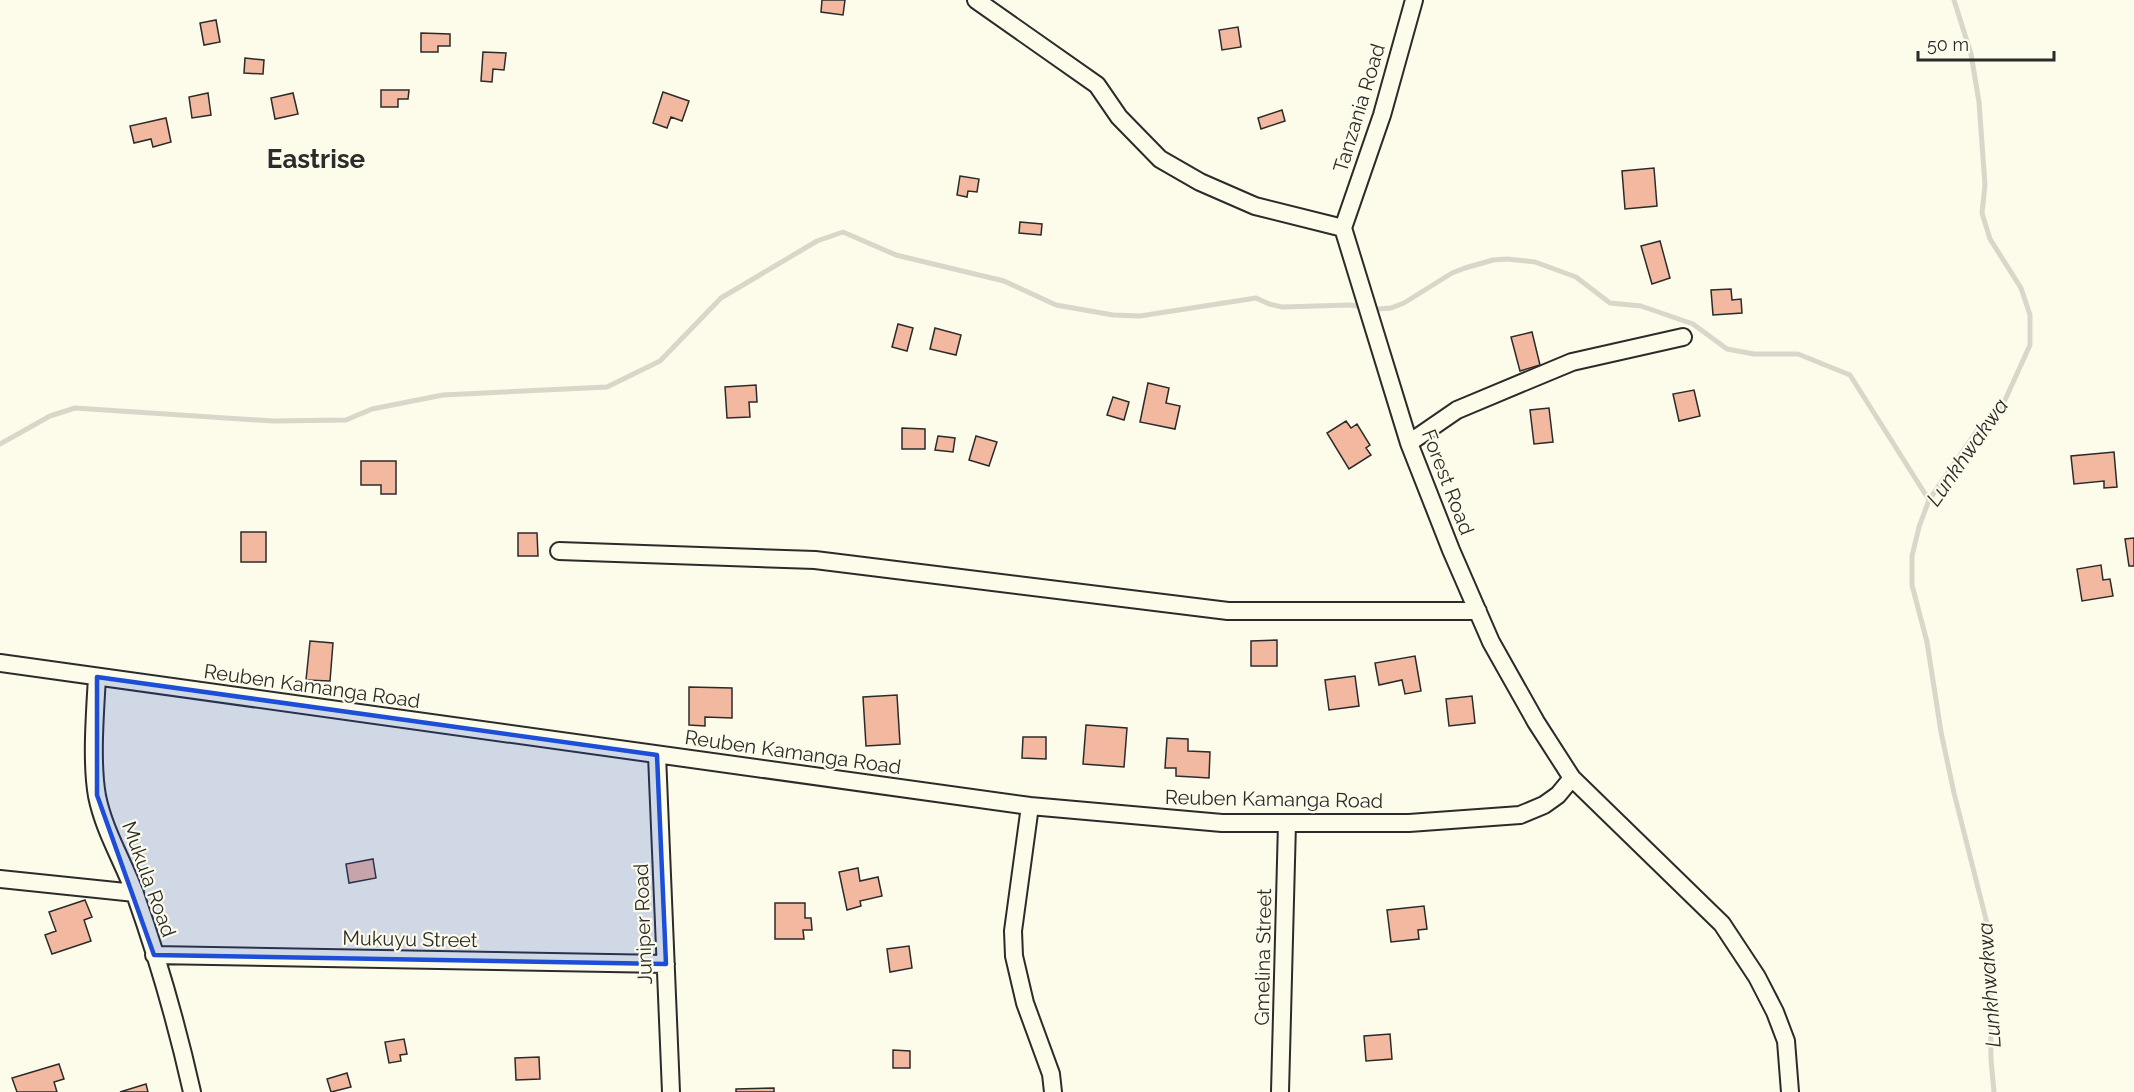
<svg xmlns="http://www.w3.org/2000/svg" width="2134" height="1092" viewBox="0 0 2134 1092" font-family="Raleway,sans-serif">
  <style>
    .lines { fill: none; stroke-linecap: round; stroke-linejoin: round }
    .stream { stroke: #d8d7c9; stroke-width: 5 }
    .building { fill: #f2b8a0; stroke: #2b2b2b; stroke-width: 1.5 }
    .minor-casing { stroke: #2b2b2b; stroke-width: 20 }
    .minor { stroke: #fdfbea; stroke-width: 16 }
    .marked { fill: #1d4ed8; fill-opacity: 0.2; stroke: #1d4ed8; stroke-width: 4.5; stroke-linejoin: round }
    .labels { text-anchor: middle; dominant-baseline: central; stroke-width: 4.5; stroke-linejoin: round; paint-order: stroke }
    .street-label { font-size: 20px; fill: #2b2b2b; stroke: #fdfbea }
    .water-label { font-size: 21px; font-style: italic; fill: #2b2b2b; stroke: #fdfbea }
    .district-label { font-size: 26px; font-weight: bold; fill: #2b2b2b; stroke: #fdfbea }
  </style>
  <rect width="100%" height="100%" fill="#fdfbea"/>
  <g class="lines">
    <path class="stream" d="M1954,0L1971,54L1979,102L1985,185L1982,213L1990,239L2021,288L2030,315V345L2001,409L1979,428L1929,500L1919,527L1912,556V585L1927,642L1941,732L1954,793L1990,935L1991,1060L1994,1092
      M0,444L50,416L75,408L273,421L346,420L372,409L443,395L607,387L660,361L721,298L817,241L843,232L896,255L1004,281L1056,305L1113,315L1140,316L1256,298L1269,304L1282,307L1351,305L1378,309L1391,308L1404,303L1452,273L1465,268L1493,260L1507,259L1535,262L1576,277L1610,303L1641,306L1693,324L1727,349L1754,354H1798L1850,375L1929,500"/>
  </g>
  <path class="building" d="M822,0H845L843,15L821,12Z
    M216,20L220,42L204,45L200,23Z
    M1238,27L1241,47L1222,50L1219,30Z
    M421,33L450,34V46H438V52H421Z
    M483,52L506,53L504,70L493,69L492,82L481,81Z
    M245,58L264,60L263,74L244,73Z
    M381,90H409L408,99H398V107H381Z
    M663,92L689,101L682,121L671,117L667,128L653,123Z
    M208,93L211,115L192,118L189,97Z
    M293,93L298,114L275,119L271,98Z
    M1282,110L1285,121L1261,129L1258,118Z
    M166,118L171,142L153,147L151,139L134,143L130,126Z
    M1654,168L1657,206L1625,209L1622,171Z
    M960,176L979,179L977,192L968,191L967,197L957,195Z
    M1020,222L1042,224L1041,235L1019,233Z
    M1660,241L1670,278L1652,284L1641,246Z
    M1731,289L1732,300L1741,299L1742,313L1713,315L1711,290Z
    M898,324L913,328L907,351L892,347Z
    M935,328L961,335L956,355L930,349Z
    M1532,332L1540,365L1520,371L1511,337Z
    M1148,383L1169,388L1166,403L1180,406L1175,429L1140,422Z
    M756,385L757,402H749L750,417L727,418L725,387Z
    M1694,390L1700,416L1679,421L1673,394Z
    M1113,397L1129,402L1124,420L1107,415Z
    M1549,408L1553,442L1534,444L1530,410Z
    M1346,421L1351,428L1357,424L1370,445L1366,448L1371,455L1349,469L1327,433Z
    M902,428L925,429V449H902Z
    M938,436L955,438L953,452L935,450Z
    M976,436L997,442L989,466L969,460Z
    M2114,452L2117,487L2104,488V481L2074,484L2071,456Z
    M361,461H396V494H381V485H361Z
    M241,532H266V562H241Z
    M518,533H537L538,556H518Z
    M2134,538V566H2129L2125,539Z
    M2101,565L2103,580L2110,579L2113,596L2082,601L2077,569Z
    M1277,640V666H1251V641Z
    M310,641L333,643L330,681L306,680Z
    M1415,656L1421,691L1405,694L1402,680L1379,685L1375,663Z
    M1355,676L1359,706L1329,710L1325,680Z
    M689,687L732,688V718L705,717V726L689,725Z
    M897,695L900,744L866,746L863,697Z
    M1472,696L1475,723L1449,726L1446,699Z
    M1086,725L1127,728L1124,767L1083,764Z
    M1023,737H1046V759L1022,758Z
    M1167,738L1188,739V751L1210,752L1209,778L1176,776V768H1165Z
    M373,859L376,878L349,883L346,864Z
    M858,868L860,881L878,877L882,896L860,901L861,906L847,910L839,872Z
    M85,900L92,917L84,920L91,941L52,954L45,935L56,931L49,912Z
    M775,903H805V918H811L812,930H803L804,939H775Z
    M1424,906L1427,929L1418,930L1419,939L1391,942L1387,910Z
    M909,946L912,968L890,972L887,949Z
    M1390,1034L1392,1059L1366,1061L1364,1036Z
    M404,1039L407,1054L400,1055L401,1061L389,1063L385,1042Z
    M893,1050L910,1051V1068H893Z
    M539,1057L540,1079L516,1080L515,1058Z
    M59,1064L64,1079L54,1082L57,1092H17L12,1078Z
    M347,1073L351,1087L331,1092L327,1079Z
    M146,1084L148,1092H120Z
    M774,1088V1092H736V1089Z"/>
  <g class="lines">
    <g class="minor-casing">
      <path id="minor" d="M976,0L1097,85L1119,117L1160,159L1200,182L1255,206L1343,228
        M1343,228L1409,443L1451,550L1491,642L1536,722L1572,778L1722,924L1757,977L1775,1012L1786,1041L1790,1092
        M1343,228L1382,115L1414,0
        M1409,443L1457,410L1572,362L1683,337
        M559,551L815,560L1228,611H1478
        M0,663L1030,806L1222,823H1409L1520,815L1544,805L1558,795L1572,778
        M97,677C95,713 91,762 97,796C104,831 123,861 135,894C158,959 177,1025 192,1092
        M657,755L671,1092
        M1030,806L1013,931L1014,956L1025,1003L1051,1074L1053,1092
        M0,879L135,893
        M154,955L666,964
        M1280,1092L1287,823"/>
    </g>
    <use href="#minor" class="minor"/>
  </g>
  <path class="marked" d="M97,677L657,755L666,964L154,955L97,795Z"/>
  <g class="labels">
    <g class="street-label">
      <text transform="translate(1359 108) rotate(-73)">Tanzania Road</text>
      <text transform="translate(1448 482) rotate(69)">Forest Road</text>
      <text transform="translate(312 686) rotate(8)">Reuben Kamanga Road</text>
      <text transform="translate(793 752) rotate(8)">Reuben Kamanga Road</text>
      <text transform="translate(1274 799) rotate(1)">Reuben Kamanga Road</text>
      <text transform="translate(149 879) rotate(70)">Mukula Road</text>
      <text transform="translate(643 924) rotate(-92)">Juniper Road</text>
      <text transform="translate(410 939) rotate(1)">Mukuyu Street</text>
      <text transform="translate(1263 957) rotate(-89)">Gmelina Street</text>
    </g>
    <g class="water-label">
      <text transform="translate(1967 452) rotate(-55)">Lunkhwakwa</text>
      <text transform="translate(1989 985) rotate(-94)">Lunkhwakwa</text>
    </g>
    <g class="district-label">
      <text x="316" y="159">Eastrise</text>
    </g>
  </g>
  <path d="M1918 51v9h136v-9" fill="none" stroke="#2b2b2b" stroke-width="3"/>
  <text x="1927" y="51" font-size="18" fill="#2b2b2b" stroke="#fdfbea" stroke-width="4.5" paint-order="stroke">50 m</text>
</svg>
